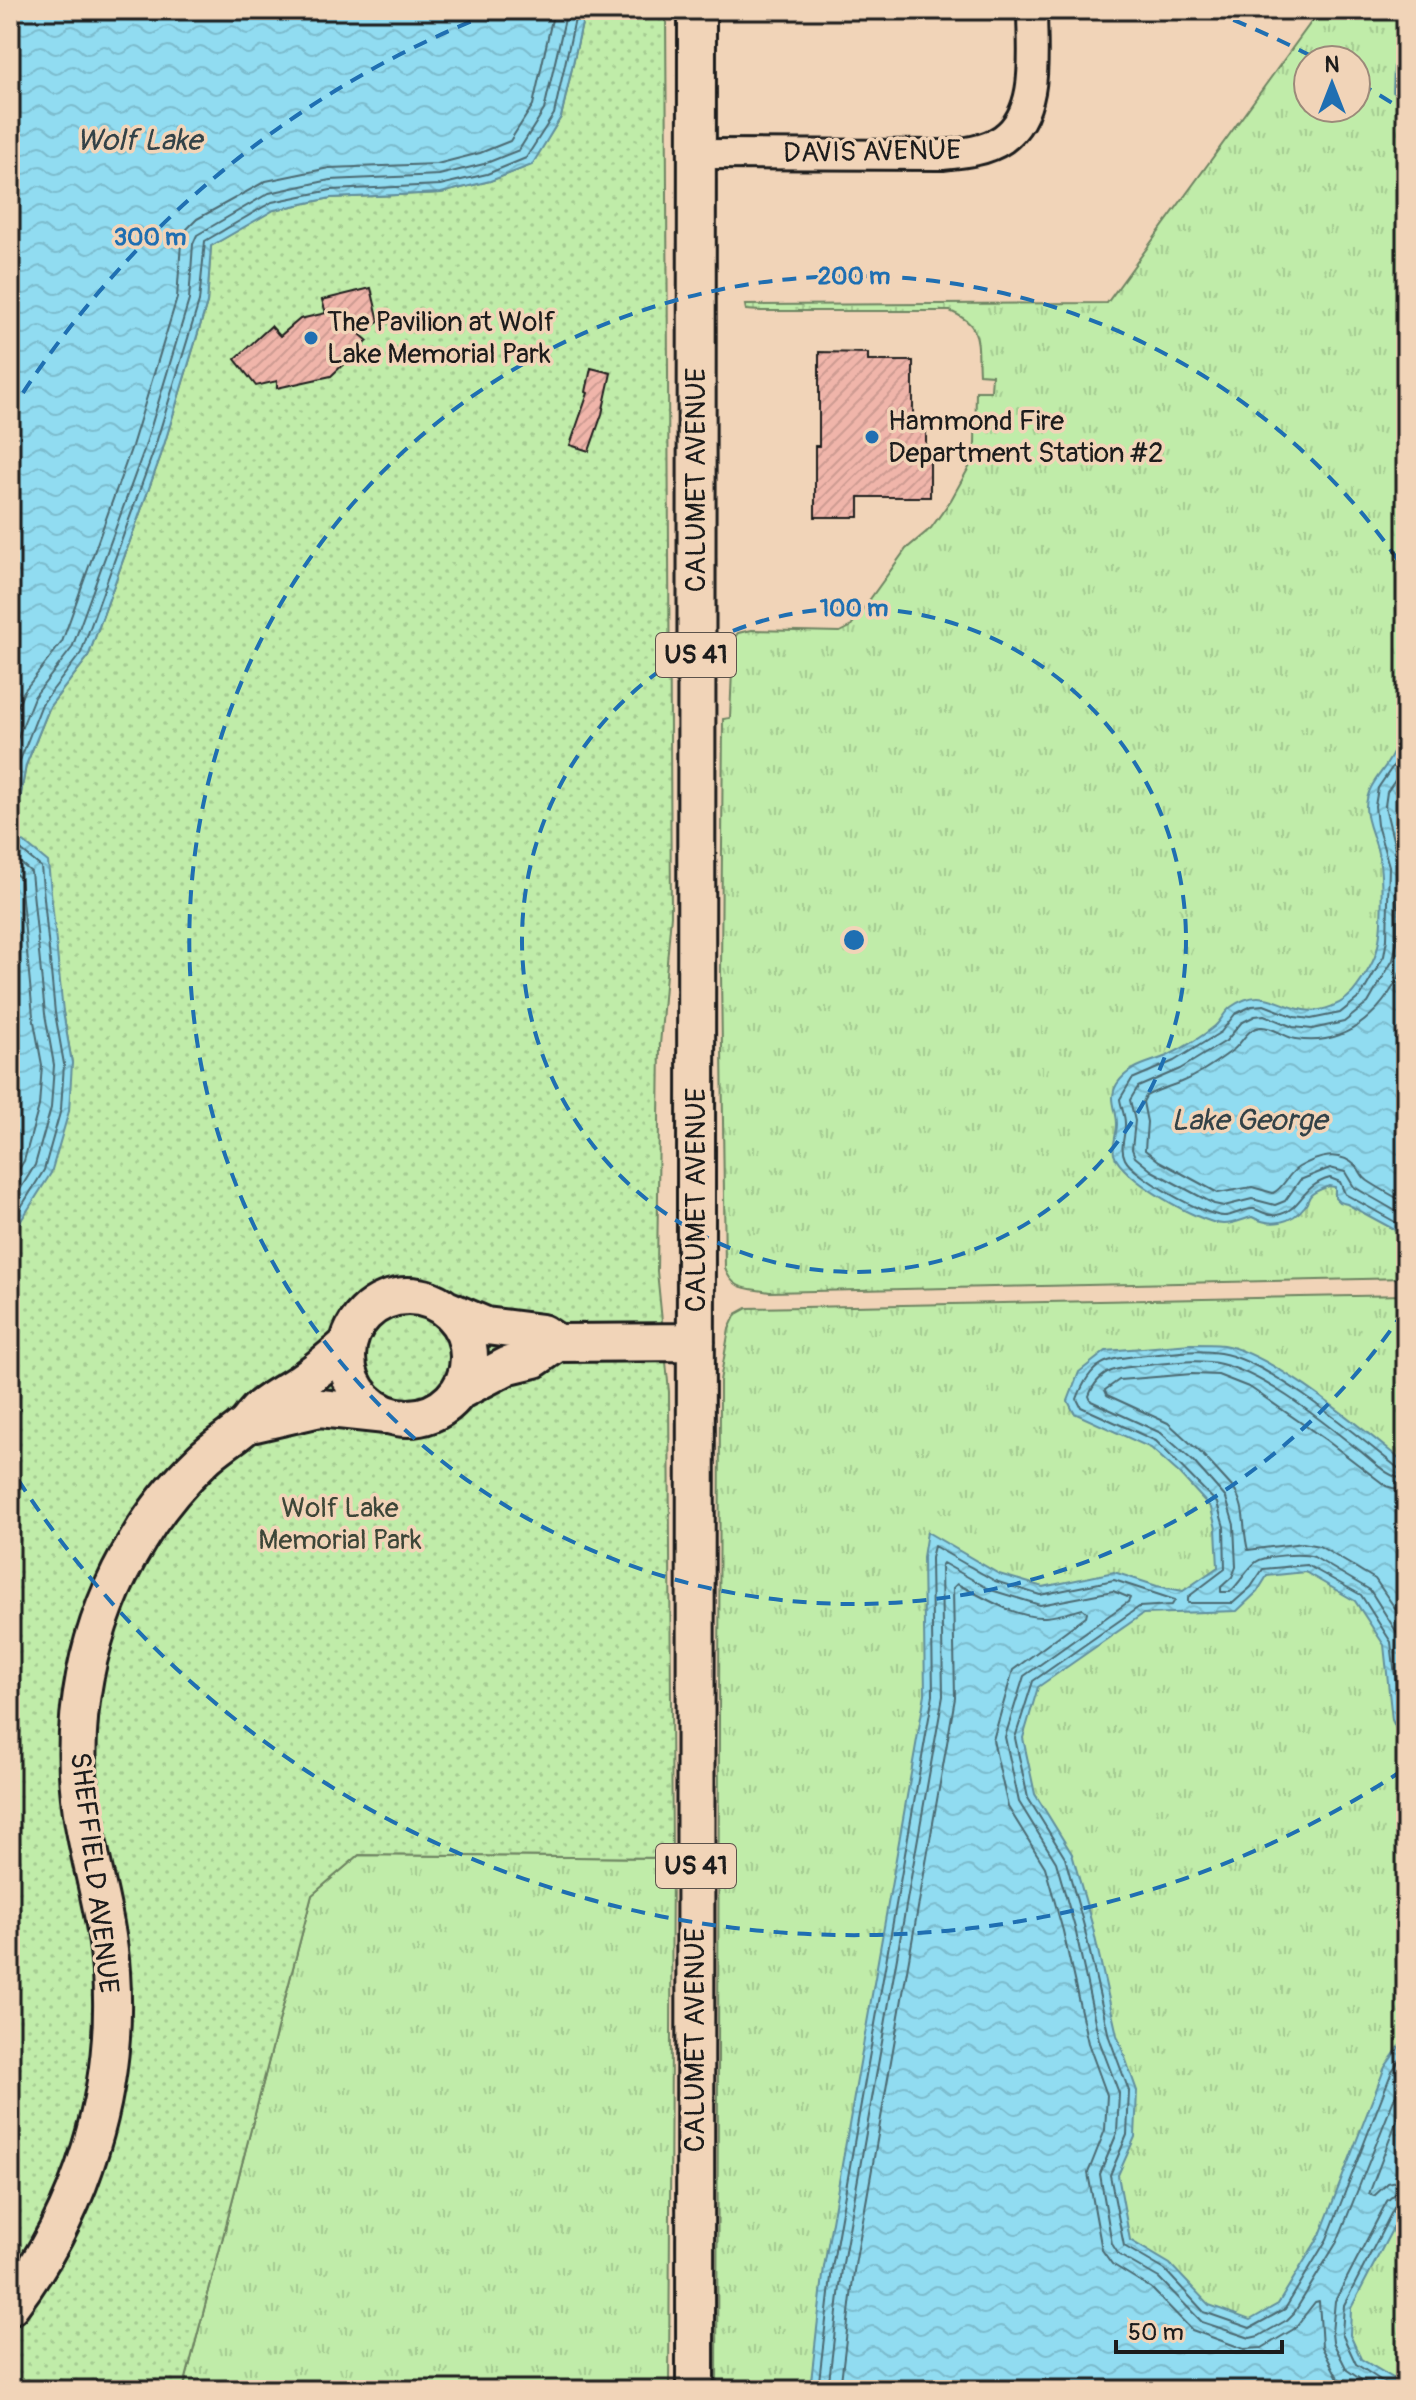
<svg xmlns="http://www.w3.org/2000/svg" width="1416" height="2400" viewBox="0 0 1416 2400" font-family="Pangolin,sans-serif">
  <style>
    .grass { fill: url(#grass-tufts); stroke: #6e8462; stroke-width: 2; fill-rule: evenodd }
    .park { fill: url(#park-dots); stroke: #6e8462; stroke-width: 2 }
    .water { fill: url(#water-waves); stroke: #628f9c; stroke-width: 2 }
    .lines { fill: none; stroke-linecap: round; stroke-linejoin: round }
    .shore { stroke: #4b6971; stroke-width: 2 }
    .building { fill: url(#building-hatch); stroke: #1c1c1c; stroke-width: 2 }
    .minor-casing { stroke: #1c1c1c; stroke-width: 34 }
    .major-casing { stroke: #1c1c1c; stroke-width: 42 }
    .minor { stroke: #f1d4b8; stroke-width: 28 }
    .major { stroke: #f1d4b8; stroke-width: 36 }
    .ring { fill: none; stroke: #1f6fb2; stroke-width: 4; stroke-dasharray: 14 10 }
    .poi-dot { fill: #1f6fb2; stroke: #f1d4b8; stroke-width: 3 }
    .labels { text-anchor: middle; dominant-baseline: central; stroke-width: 7; stroke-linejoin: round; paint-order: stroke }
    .shield { fill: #f1d4b8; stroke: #5c534b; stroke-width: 2 }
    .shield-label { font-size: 26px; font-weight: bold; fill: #1c1c1c }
    .street-label { font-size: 28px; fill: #1c1c1c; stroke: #f1d4b8 }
    .poi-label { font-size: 28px; fill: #1c1c1c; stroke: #f1d4b8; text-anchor: start }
    .park-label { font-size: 28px; fill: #3d4638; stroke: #f1d4b8 }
    .water-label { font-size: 30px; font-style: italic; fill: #334247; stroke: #f1d4b8 }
    .centre { fill: #1f6fb2; stroke: #f1d4b8; stroke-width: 4 }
    .ring-label { font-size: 24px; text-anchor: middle; font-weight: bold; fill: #1f6fb2; stroke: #f1d4b8; stroke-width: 7; stroke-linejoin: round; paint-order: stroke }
  </style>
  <defs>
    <pattern id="grass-tufts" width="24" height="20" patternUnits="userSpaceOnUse" patternTransform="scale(2)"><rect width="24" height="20" fill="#c0eca9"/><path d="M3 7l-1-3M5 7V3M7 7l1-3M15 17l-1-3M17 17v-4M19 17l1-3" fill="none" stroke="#a4ca91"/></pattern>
    <pattern id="park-dots" width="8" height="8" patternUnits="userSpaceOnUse" patternTransform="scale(2)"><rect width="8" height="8" fill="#c0eca9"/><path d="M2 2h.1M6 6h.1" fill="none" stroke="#a4ca91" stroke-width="1.8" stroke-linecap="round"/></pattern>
    <pattern id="water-waves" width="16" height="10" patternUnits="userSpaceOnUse" patternTransform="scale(2)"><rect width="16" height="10" fill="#91dcf1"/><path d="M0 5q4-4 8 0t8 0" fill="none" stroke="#7cbcce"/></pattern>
    <pattern id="building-hatch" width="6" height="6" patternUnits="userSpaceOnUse" patternTransform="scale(2)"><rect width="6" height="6" fill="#f0b5aa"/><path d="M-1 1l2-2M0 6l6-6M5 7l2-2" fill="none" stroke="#cd9b92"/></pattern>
  </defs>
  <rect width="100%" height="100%" fill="#f1d4b8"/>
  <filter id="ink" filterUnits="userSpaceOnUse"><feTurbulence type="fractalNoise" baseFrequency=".0125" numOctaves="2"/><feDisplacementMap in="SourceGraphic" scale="16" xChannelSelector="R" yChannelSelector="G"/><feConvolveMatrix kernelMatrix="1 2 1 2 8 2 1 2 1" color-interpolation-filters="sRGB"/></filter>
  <g filter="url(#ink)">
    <path class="grass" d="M1320,10H1406V1278L770,1292C750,1288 732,1291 725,1268L721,974L723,719L730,718L732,670L728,660L731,642L738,633L752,630L840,632L850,627L906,549L931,528L951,500L972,462L975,444L976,391H991L992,375L979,374C977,341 983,325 950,311H761L746,310L745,305L1107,303ZM1308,60H1356V108H1308Z
      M1406,1295V2390H717L720,1381L729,1329L736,1314L747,1308Z
      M359,1855L672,1858L669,2390H183L312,1895Z"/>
    <path class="park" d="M585,10H666L671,915L660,1045L657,1271L669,1392L672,1858L359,1855L312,1895L183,2390H10V1238L14,1233L72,1063L63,1012L14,834L26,765L50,706L88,657L161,455L207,303L211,246L273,210L331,198L441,193L490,181L531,165L561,117Z"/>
    <path class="water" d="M10,10H585L561,117L532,165L490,181L441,193L331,198L274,210L211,246L207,303L161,455L88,657L50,706L26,765L14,834L48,862L63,1012L72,1063L69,1111L51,1173L10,1238Z
      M1405,10L1406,94L1398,95L1393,92L1394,64Z
      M1406,688V1236L1347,1204L1339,1202L1335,1198V1187L1329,1186C1324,1188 1315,1191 1311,1195C1308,1198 1308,1203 1305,1206C1291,1224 1271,1227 1252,1217C1243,1219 1232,1225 1223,1224C1199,1223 1120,1178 1114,1154C1112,1144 1117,1134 1117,1124C1117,1109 1108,1099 1117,1084C1129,1065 1151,1063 1169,1055C1183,1048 1203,1036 1215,1026C1221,1021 1224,1012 1231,1007C1260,987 1272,1002 1299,1009C1319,1015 1346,1004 1357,987C1365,976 1374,963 1377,950C1383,929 1383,874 1378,853C1375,838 1366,823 1366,807C1367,781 1388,770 1395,748C1402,730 1403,707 1406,688Z
      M1191,1344C1202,1344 1213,1344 1223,1345C1276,1355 1362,1429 1406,1464V1749L1392,1720L1384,1645L1355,1601L1305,1572L1267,1576L1257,1592L1237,1611L1143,1614L1038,1687L1023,1738L1035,1794L1072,1854L1092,1924L1117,2035L1137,2091L1135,2137L1118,2175L1130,2240L1170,2264L1209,2305L1250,2320L1278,2304L1320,2235L1385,2067L1406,2037V2203L1351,2308L1350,2335L1361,2359L1395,2379L1406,2374V2390H810L824,2267L925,1694L923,1557L927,1532L999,1574L1043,1587L1114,1572L1157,1586L1183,1591L1218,1567L1216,1529L1211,1508L1180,1474L1151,1448L1074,1413L1068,1401L1079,1372L1106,1351Z"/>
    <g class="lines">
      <path class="shore" d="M10,725L24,691L62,642L132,446L177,298L181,243L187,229L197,219L266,181L329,168L437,164L480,153L510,141L533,105L554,10
        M1406,735L1402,753L1378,788L1375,806L1377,825L1389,866L1387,939L1384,956L1361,996L1340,1013L1311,1019L1295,1017L1264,1005L1252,1006L1235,1014L1221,1032L1174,1061L1132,1079L1120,1099C1121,1107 1125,1115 1125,1123C1126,1136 1119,1146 1125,1159C1133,1176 1204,1216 1224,1216C1234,1216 1244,1208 1254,1209C1263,1211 1267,1217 1277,1215C1302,1210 1300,1186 1330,1178L1340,1182L1345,1194L1406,1228
        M10,757L34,697L72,648L144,450L189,300L193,244L197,235L269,193L330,180L439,175L484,164L519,150L544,110L567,10
        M1406,765L1387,792L1385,806L1399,865L1397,942L1393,960L1368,1003L1344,1022L1312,1029L1293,1027L1264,1015L1255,1016L1241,1023L1226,1041L1180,1069L1138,1087L1130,1100L1135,1121L1132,1149L1135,1157L1152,1171L1214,1204L1224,1206L1252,1199L1275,1205L1285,1201L1300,1180L1330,1168L1345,1172L1354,1187L1406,1217
        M10,811L19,763L42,704L81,653L153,453L199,302L205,241L272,202L331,190L440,185L487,174L526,158L554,114L577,10
        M10,841L41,867L55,1013L64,1064L61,1109L44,1170L10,1225
        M10,854L31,872L45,1014L54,1065L51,1108L35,1165L10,1206
        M10,869L20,878L33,1016L42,1065L39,1106L24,1161L10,1183
        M1406,960C1388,1007 1350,1048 1296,1039C1285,1038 1273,1026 1261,1027C1247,1028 1243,1042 1233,1050C1218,1061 1198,1075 1181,1082C1169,1087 1157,1090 1146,1096L1143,1102L1147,1122L1145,1150L1159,1161L1218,1193L1252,1187L1273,1193C1285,1187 1287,1174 1299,1167C1317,1157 1339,1149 1357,1167C1361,1172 1362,1177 1368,1181C1380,1189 1393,1196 1406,1203
        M1406,1469L1398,1468C1356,1435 1270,1361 1220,1353C1196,1349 1171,1353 1147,1355C1107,1359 1092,1359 1077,1399L1081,1407L1156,1441L1217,1503L1224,1527L1225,1569L1188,1597V1603H1233L1251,1587L1263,1569L1307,1565L1361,1595L1391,1642L1400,1718L1406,1731
        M1406,1479C1389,1479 1373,1461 1360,1451C1323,1422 1267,1375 1221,1364C1198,1358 1171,1363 1148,1365C1121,1367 1099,1368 1089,1396L1091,1401L1161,1433L1193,1461L1226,1498L1234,1525L1236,1567L1232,1577L1221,1587V1592H1230C1240,1583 1247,1569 1256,1562C1265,1555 1303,1553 1314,1557L1370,1590L1401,1639L1406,1683
        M1406,1492L1386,1486L1326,1440L1251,1388L1218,1375L1192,1374L1119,1380L1105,1390L1107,1395L1168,1423L1201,1453L1233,1488C1247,1507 1242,1529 1248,1550L1303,1543L1319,1546L1375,1579L1406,1624
        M1406,2096L1369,2194L1374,2196L1388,2183L1406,2179
        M1406,2201L1395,2206L1344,2305L1342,2334L1356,2364L1391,2387L1406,2383
        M818,2390L832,2268L933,1695L931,1558L934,1546L995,1581L1040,1595L1114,1580L1175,1600L1172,1605L1139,1607L1033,1681L1015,1738L1028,1798L1065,1858L1084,1926L1109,2037L1129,2091L1127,2135L1110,2175L1124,2246L1165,2270L1204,2312L1250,2328L1285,2309L1327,2239L1392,2071L1406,2051
        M828,2390L842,2269L943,1696L941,1566L943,1563L991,1590L1040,1605L1113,1591L1130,1598L1128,1602L1024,1676L1005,1737L1019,1802L1056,1862L1075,1928L1099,2040L1119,2093L1117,2133L1100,2174L1112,2244L1119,2255L1159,2278L1202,2322L1250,2338L1259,2336L1287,2320L1294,2313L1337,2242L1406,2069
        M840,2390L854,2271L955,1698L953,1588L957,1584C982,1596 1017,1619 1045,1617C1058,1616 1071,1612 1083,1609L1087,1612L1086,1616L1013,1670L993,1740L1008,1807L1045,1867L1063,1931L1088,2043L1107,2095L1105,2130L1088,2173L1102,2250L1112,2264L1151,2288L1192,2330L1244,2349L1262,2348L1294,2329L1315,2302L1319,2301L1322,2347L1338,2378L1354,2390
        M1376,2390L1347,2370L1333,2342L1332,2333L1335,2301L1387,2201L1396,2193L1406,2191"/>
    </g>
    <path class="building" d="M371,288L379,321L361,335L368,341L331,376L277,388V381L256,386L235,359L271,326L280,336L300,319L326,313L322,300Z
      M819,352L868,353V361H913V427H926V454H930V497H859V517H815V446H819Z
      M591,368L611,373L602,414L589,451L570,445L588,393L586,392Z"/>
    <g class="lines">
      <g class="minor-casing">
        <path id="minor" d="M696,154L942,155C962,153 986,151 1003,139C1041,112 1032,51 1032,10"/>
      </g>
      <g class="major-casing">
        <path id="major" d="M347 1357a61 61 0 1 1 122 0a61 61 0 1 1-122 0Z
          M446,1309L486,1326L542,1333L557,1343L696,1342
          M459,1391L509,1365L534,1359L557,1343
          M255,1423L320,1408L386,1415
          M10,2306C82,2211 119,2092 111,1972C108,1922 93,1874 84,1824C66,1727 86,1624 138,1540C155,1511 178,1483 202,1460C215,1447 231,1438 245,1426C251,1421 254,1413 261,1408C273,1398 288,1391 301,1382C318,1370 333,1357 348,1344
          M695,2390L697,10"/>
      </g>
      <use href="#minor" class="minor"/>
      <use href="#major" class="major"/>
    </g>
  </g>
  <g class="ring">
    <circle cx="854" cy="940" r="332"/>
    <path d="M1404 1311A664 664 0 1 1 1404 569"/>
    <path d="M1403 1770A995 995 0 0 1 10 1467M10 413A995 995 0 0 1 497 11M1211 11A995 995 0 0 1 1313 57M1359 83A995 995 0 0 1 1403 110"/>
  </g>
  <g class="poi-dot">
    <circle cx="311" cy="338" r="8"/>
    <circle cx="872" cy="437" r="8"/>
  </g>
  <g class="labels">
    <g class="shield">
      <rect x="656" y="633" width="80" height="44" rx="6"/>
      <rect x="656" y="1844" width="80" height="44" rx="6"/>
    </g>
    <g class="shield-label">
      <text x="696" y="655">US 41</text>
      <text x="696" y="1866">US 41</text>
    </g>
    <g class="street-label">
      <text transform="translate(872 152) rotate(-1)">DAVIS AVENUE</text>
      <text transform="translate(696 480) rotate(-90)">CALUMET AVENUE</text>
      <text transform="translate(696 1200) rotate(-90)">CALUMET AVENUE</text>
      <text transform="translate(94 1873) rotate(83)">SHEFFIELD AVENUE</text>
      <text transform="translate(695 2040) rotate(-90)">CALUMET AVENUE</text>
    </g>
    <g class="poi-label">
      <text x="327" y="322">The Pavilion at Wolf<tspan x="327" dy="32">Lake Memorial Park</tspan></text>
      <text x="888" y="421">Hammond Fire<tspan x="888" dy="32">Department Station #2</tspan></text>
    </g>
    <g class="park-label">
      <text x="340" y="1508">Wolf Lake<tspan x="340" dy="32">Memorial Park</tspan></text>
    </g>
    <g class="water-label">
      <text x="139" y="140">Wolf Lake</text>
      <text x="1249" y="1120">Lake George</text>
    </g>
  </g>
  <circle cx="854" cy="940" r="12" class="centre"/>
  <g class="ring-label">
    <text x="150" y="245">300 m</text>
    <text x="854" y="284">200 m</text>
    <text x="854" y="616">100 m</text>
  </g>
  <rect width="1416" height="2400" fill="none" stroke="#f1d4b8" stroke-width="40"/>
  <rect x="20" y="20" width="1376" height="2360" fill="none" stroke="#1c1c1c" stroke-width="3" filter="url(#ink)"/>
  <g transform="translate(1332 84)"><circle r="38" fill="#f1d4b8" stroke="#9c8a7a" stroke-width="2"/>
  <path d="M0-6L14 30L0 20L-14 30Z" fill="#1f6fb2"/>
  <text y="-12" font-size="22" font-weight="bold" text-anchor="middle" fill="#1c1c1c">N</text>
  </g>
  <path d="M1116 2340v12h166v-12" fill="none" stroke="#1c1c1c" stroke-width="4"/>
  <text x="1128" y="2340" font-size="24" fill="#1c1c1c" stroke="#f1d4b8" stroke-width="6" paint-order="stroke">50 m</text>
</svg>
